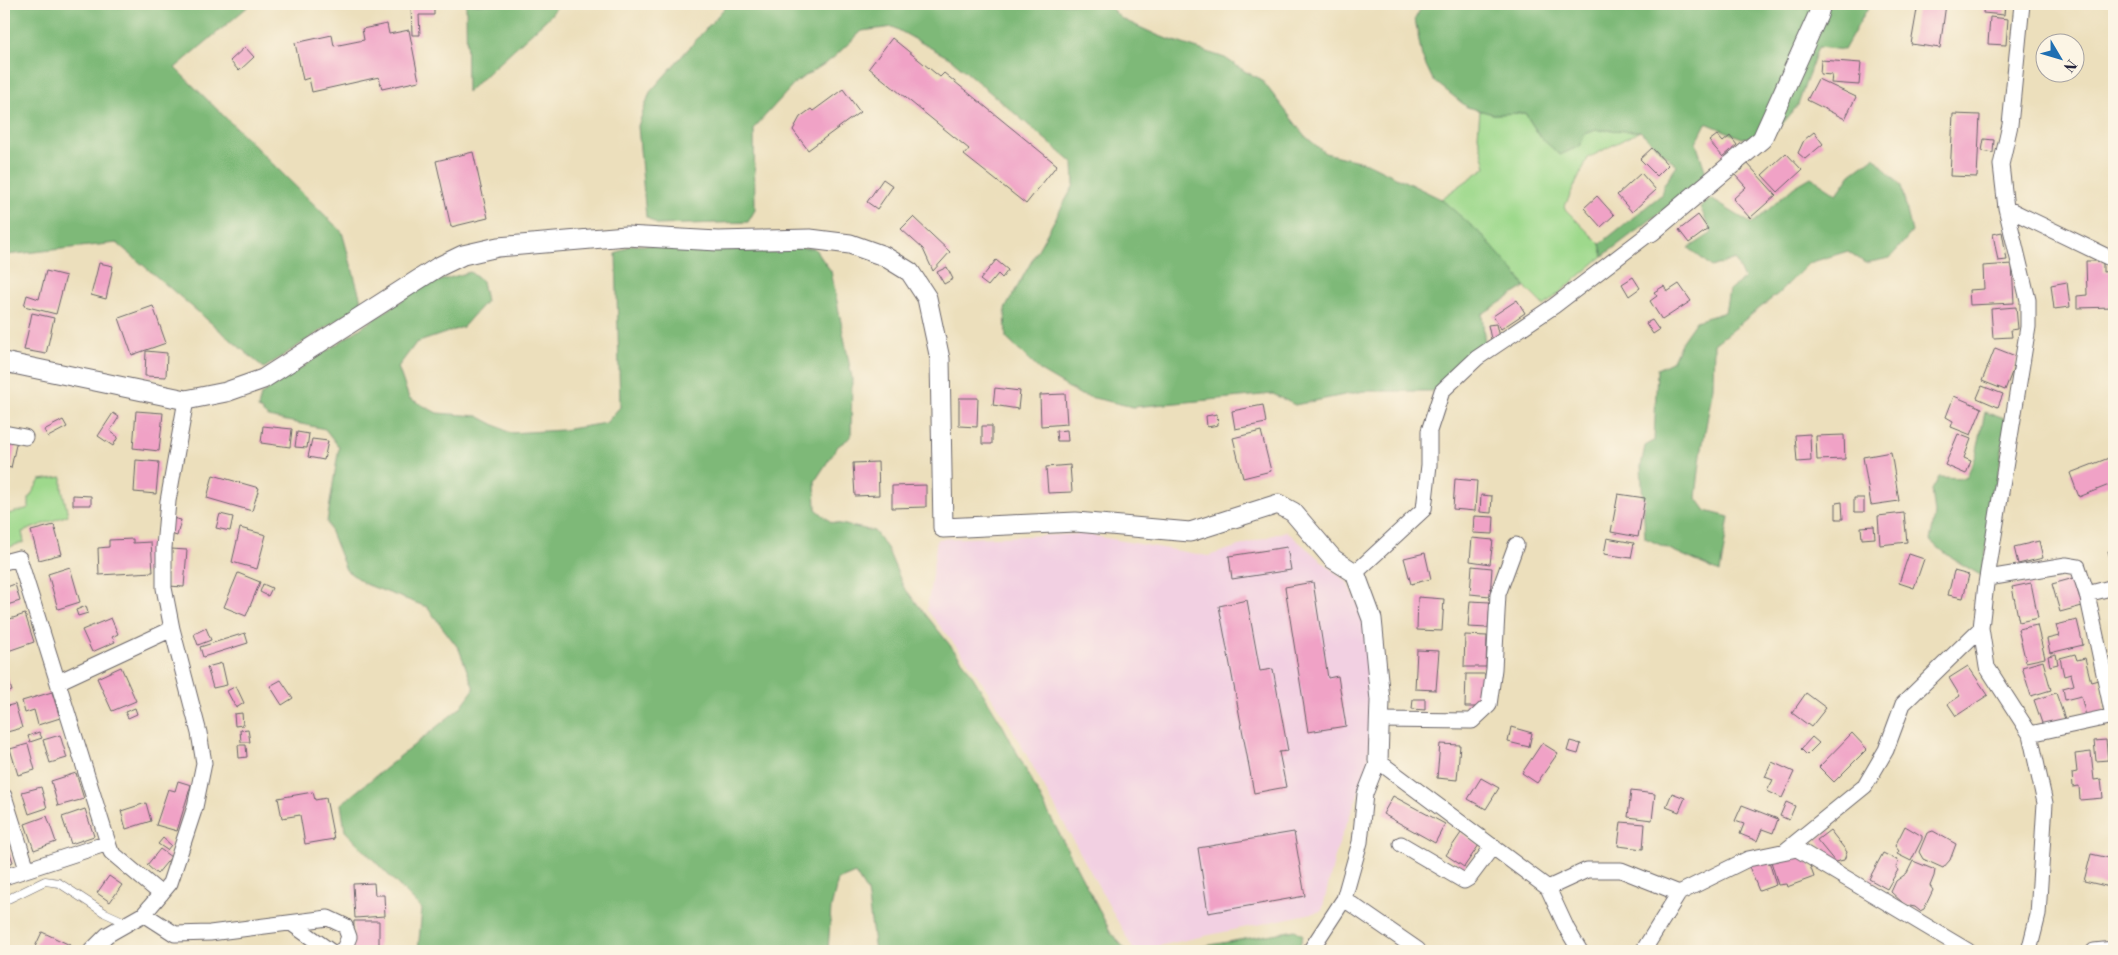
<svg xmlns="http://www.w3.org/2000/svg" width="2118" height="955" viewBox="0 0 2118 955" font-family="'Libre Bodoni',serif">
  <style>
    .built { fill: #f2d0e2 }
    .green { fill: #9ed98c; stroke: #607e64 }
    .forest { fill: #7eb978; stroke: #506e5a }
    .building { fill: #f0a2c6 }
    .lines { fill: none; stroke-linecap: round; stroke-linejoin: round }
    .service-casing { stroke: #696468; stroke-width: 9 }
    .minor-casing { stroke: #696468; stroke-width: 17 }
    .tertiary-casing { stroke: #696468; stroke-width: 21 }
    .service { stroke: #fff; stroke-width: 8 }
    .minor { stroke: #fff; stroke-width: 15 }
    .tertiary { stroke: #fff; stroke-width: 19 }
  </style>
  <rect width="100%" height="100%" fill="#fcf5e5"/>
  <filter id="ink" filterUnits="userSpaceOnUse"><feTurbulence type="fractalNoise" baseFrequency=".02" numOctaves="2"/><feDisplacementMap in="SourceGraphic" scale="10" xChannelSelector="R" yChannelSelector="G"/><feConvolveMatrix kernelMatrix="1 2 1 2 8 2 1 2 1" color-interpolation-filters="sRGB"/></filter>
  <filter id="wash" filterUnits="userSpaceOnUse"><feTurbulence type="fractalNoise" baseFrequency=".0096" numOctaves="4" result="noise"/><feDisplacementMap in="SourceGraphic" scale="20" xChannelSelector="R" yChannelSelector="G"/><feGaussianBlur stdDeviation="1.12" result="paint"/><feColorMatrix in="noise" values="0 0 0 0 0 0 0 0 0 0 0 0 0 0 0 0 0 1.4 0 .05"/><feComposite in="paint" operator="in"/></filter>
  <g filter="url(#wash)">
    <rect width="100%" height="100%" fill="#ecdfbc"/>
    <path class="built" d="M1286,531L1347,582L1363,613L1374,692L1368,768L1337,849L1322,911L1134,951L1009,723L968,661L927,610L937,539L1083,534L1208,556Z"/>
    <path class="green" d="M1480,110L1493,114L1525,113L1541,138L1585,134L1596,130L1640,131L1588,158L1564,208L1600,244L1603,256L1544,306L1525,287L1518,276L1441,199L1486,167L1478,136Z
      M62,477V488L68,515L22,532L24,542L4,549L5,515L29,508V498L40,480Z"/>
    <path class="forest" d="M4,4H251L175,68L342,232L362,304L264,368L117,243L6,255L4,254Z
      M466,4H559L550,16L467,92Z
      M728,4H1107L1122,19L1159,36L1225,58L1246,72L1261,79L1305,136L1325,153L1367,163L1441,199L1481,234L1518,276L1525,287L1482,314L1485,345L1433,391H1364L1295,405L1273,394L1133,407L1081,395L1042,372L1006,338L1005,309L1074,185L1073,163L951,59L893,27L862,31L832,59L796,82L754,128L755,210L748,222L658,225L646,217L638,126L650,92Z
      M1423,4H1870L1844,50L1818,47L1798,105L1774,134L1742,138L1706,123L1696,143L1706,173L1674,202L1603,256L1600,244L1661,195L1664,184L1677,166L1640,131L1596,130L1585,134L1580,146L1560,155L1541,138L1525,113L1493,114L1467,107L1433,80L1422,57L1415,19Z
      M1874,157L1901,186L1912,232L1890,258L1865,263L1848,251L1809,263L1779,293L1714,344L1713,387L1701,454L1696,497L1706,511L1729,517L1720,572L1645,538L1641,466L1645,446L1654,441L1657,369L1672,362L1682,341L1696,321L1725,312L1729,290L1744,279L1735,259L1712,267L1689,248L1712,233L1700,207L1711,199L1752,224L1794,187L1811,177L1837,194L1851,174Z
      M630,245L814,248L831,271L852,378L851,437L838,446L815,481L816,509L831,522L874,531L887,548L903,586L965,664L1003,726L1111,933L1127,951H875L867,892L855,873L838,880L831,908L828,951H418L422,909L345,831L341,804L460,708L474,689L459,649L427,607L365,584L346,570L327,522L339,447L325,429L268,417L258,408L261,395L425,285L470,272L482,281L486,301L463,327L416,343L398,367L409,398L437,413L478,416L510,433L563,430L606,423L620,407L616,254Z
      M1985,412L2007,420L1982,576L1953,559L1930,541L1935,514L1932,490L1939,477L1966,478L1976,456Z
      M1295,930L1303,935L1298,951H1177Z"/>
    <g id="blocks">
      <path class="building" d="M1918,4H1946L1940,48L1911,44Z
        M1984,4H2005L2004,15L1983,13Z
        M434,5V15H419L420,35H412L411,6Z
        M1990,17L2008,19L2006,45L1988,44Z
        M387,24L389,34L409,30L419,81L382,89L379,77L312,92L309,78L303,80L295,43L332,35L334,46L364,40L362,29Z
        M892,38L940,77L944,73L1057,165L1026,204L964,155L969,149L869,68Z
        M245,47L254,57L239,71L230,61Z
        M1821,60L1861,63L1859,85L1831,83L1832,75L1820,74Z
        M1818,79L1856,97L1845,119L1807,100Z
        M843,89L860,112L808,150L793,130L800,117L811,109L813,111Z
        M1953,114L1980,115L1977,177L1950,176Z
        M1814,132L1823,144L1805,159L1798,153L1804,140Z
        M1717,135L1723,142L1730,136L1737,145L1723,157L1709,141Z
        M1984,139L1994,140L1993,153L1982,151Z
        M1652,148L1668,165L1657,176L1640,159Z
        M473,152L488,218L451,227L436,161Z
        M1786,153L1802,170L1778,192L1762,175Z
        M1747,163L1776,195L1750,218L1733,199L1746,187L1734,174Z
        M1641,173L1656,190L1632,212L1617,195Z
        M883,179L893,186L877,209L867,202Z
        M1597,196L1614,215L1601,227L1584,208Z
        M1698,215L1708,229L1689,243L1679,230Z
        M913,217L950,252L933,271L923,249L901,229Z
        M2002,232L2007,260L1998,261L1993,234Z
        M996,260L1008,270L1002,278L998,274L988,286L980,280Z
        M2086,261H2103V272L2111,271L2113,307L2077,308V296L2087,295Z
        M99,263L113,266L106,299L91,295Z
        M2012,264L2014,303L1970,305L1969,290L1984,289L1983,266Z
        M947,267L953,279L944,284L937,272Z
        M46,271L66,276L56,314L24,306L27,295L39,299Z
        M1633,277L1640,288L1629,296L1622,284Z
        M2067,282L2070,307L2054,309L2051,285Z
        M1679,284L1691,301L1662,320L1650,301L1657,296L1654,292L1664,286L1667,292Z
        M1517,300L1525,313L1501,329L1493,316Z
        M153,306L166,343L132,355L119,318Z
        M2016,307L2018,329L2011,330L2012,337L1993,338L1991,309Z
        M32,313L54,318L46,354L24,350Z
        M1652,320L1659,330L1653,334L1646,323Z
        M1496,324L1499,337L1491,339L1488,325Z
        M1995,348L2018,357L2005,390L1982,381Z
        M146,351L167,353L166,377L145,376Z
        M1982,386L2003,394L1998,407L1977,398Z
        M995,388L1020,391L1018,409L993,405Z
        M1065,394L1067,424L1041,426L1040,395Z
        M1954,396L1982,408L1971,435L1951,427L1953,421L1946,417Z
        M959,398H978L977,427L959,426Z
        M1263,405L1266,423L1235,429L1232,411Z
        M136,411L163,413L159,451L133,448Z
        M113,413L119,417L110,431L118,437L113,446L98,436Z
        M1217,414L1218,425L1207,427L1206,416Z
        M63,420L67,427L48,437L44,430Z
        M263,426L292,429L290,447L261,443Z
        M982,426H992V444H982Z
        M1067,430L1068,441H1057L1056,431Z
        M1261,431L1271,471L1243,478L1233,438Z
        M297,432L309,434L307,448L295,447Z
        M1810,434L1811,461L1797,462L1795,435Z
        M1958,434L1971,439L1964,458L1971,461L1966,474L1945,465Z
        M1844,435L1845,459L1817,460L1816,436Z
        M4,437L17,440L11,468L4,466Z
        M312,439L328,441L324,460L308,457Z
        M1891,452L1899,501L1871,505L1863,457Z
        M2114,456V483L2079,497L2070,473Z
        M136,460L159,462L156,494L134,492Z
        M878,462L879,495L855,496L853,463Z
        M1070,465L1072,492L1048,493L1046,467Z
        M213,475L259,488L252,511L207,498Z
        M1455,479L1477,481L1475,511L1453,509Z
        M926,485V507L892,508V486Z
        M1618,494L1645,498L1638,537L1611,532Z
        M73,495L91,496V505H73Z
        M1481,495L1492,496L1491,513L1480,512Z
        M1854,498H1864V512H1854Z
        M1842,502L1843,519H1836V503Z
        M1904,513L1907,542L1880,545L1878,516Z
        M220,514L233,517L230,531L216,528Z
        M1474,516L1494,517L1493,534L1473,533Z
        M172,518L181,520L177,536L168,533Z
        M54,525L62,554L39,560L31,531Z
        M1874,526L1875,538L1862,539L1861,527Z
        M240,528L266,535L257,569L232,562Z
        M1472,538L1493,540L1490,564L1470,561Z
        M1607,538L1634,543L1631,558L1604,554Z
        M133,539V543L151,542L153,572L99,575L98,548L109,547V540Z
        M2039,541L2043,558L2018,564L2014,547Z
        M1287,547L1291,570L1232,579L1229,556Z
        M171,549L187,550L184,587L168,586Z
        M2114,550V572L2108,551Z
        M1425,553L1431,579L1411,584L1404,558Z
        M1909,554L1924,559L1914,588L1899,583Z
        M1472,566L1492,568L1490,596L1470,594Z
        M70,567L80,602L58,609L48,574Z
        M1954,571L1969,575L1963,598L1948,595Z
        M238,573L260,582L246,616L224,607Z
        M2074,578L2082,606L2060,612L2052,584Z
        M1313,582L1328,678L1338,676L1346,726L1308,732L1285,587Z
        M2031,583L2038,618L2019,622L2012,587Z
        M15,584L20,601L4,606V588Z
        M263,584L272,588L268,596L260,592Z
        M1418,597L1444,599L1442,631L1417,630Z
        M1247,600L1260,671L1273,669L1288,751L1279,752L1286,787L1254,793L1219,606Z
        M1470,601L1490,602L1488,628L1468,627Z
        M86,606L88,613L78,616L76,610Z
        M25,614L34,642L8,651L4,638V621Z
        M111,618L118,634L112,637L115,642L92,652L82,630Z
        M2077,620L2083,645L2050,653L2047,639L2059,636L2056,625Z
        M2037,625L2045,658L2026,662L2018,629Z
        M206,628L211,640L198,645L194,634Z
        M245,633L248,643L203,657L200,647Z
        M1465,635L1487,636L1486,667H1464Z
        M1417,650L1439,651L1436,690L1415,689Z
        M2056,654L2058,664L2050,666L2048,656Z
        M2075,654L2077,660L2085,658L2091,682L2098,680L2104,712L2086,716L2081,696L2065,700L2063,688L2074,685L2071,674L2064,676L2060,658Z
        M2043,661L2051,690L2031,696L2022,667Z
        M222,663L227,685L213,688L207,667Z
        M4,666L12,691L4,693Z
        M1968,666L1988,695L1956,716L1948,704L1960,696L1949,678Z
        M121,667L136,701L112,711L97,678Z
        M1466,674H1485L1484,707H1465Z
        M281,680L293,698L282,705L270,686Z
        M236,686L244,703L236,708L227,691Z
        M52,692L60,718L38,725L34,710L25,713L22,701Z
        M1806,693L1826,708L1811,727L1792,713Z
        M2056,693L2066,722L2044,729L2034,700Z
        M1413,699H1425V710L1412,709Z
        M15,704L22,728L7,732L4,723V707Z
        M135,708L137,714L128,718L125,712Z
        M242,713L243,725L235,726L234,714Z
        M1511,727L1532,733L1529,747L1508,742Z
        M248,729L250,742H241L240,730Z
        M39,732L42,738L30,742L28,736Z
        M1852,733L1867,749L1834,782L1819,767Z
        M60,735L67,758L50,763L43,740Z
        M1812,737L1819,743L1807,755L1801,749Z
        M2106,740L2108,760L2096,761L2094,741Z
        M1570,741L1581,744L1578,754L1567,751Z
        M1542,743L1558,753L1537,783L1522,773Z
        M28,744L35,770L18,775L10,749Z
        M1440,744L1460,745L1457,780L1437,778Z
        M238,745H246L247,757L239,758Z
        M2091,752L2094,780L2101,779L2103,798L2080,800L2079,786L2073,787L2072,773L2077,772L2075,754Z
        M1772,762L1794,772L1782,798L1767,791L1773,780L1765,777Z
        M76,773L84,799L58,806L51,781Z
        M1481,778L1499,788L1486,809L1468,799Z
        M178,781L191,785L177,831L156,825L168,789L175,791Z
        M41,787L47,808L29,814L22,792Z
        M1631,791L1655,794L1652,820L1628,817Z
        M313,792L315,800L326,798L334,839L305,844L300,815L282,818L278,798Z
        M1672,793L1685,798L1679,812L1666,807Z
        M1393,796L1445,824L1435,843L1383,814Z
        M1786,802L1795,806L1789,820L1780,816Z
        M146,803L151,821L126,829L121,811Z
        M1742,805L1778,819L1773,833L1762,829L1757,841L1740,834L1744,824L1735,821Z
        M85,809L94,836L71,844L62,817Z
        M47,816L56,842L34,850L25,824Z
        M1621,822L1645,824L1643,849L1618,846Z
        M1905,826L1922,836V839L1911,861L1897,854L1899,851L1895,846Z
        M1830,830L1847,852L1844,860L1835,862L1817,840Z
        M1933,831L1956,844L1950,860L1943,868L1923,859L1919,852L1927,833Z
        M1294,832L1305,896L1208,913L1198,848Z
        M1461,833L1479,845L1464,867L1446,855Z
        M4,836L13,862L4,866Z
        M163,838L171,845L167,850L158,844Z
        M160,849L171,857L157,874L147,865Z
        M1883,853L1899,861L1896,867L1898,870L1887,889L1869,879Z
        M2091,854L2114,859V869L2110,887L2084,881Z
        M1804,857L1806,863H1809L1814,877L1787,887L1786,884L1778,885L1770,858Z
        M1769,861L1776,885L1759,891L1748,864Z
        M1913,861L1935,870L1934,876L1930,886L1933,890L1924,909L1920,911L1915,907L1905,905L1891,892L1896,881L1907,873Z
        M109,876L122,885L110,902L97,893Z
        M374,883L375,895H384L385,916L355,918L353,884Z
        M354,921H379V951H353Z
        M42,932L70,945L67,951H40L34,949Z"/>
    </g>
  </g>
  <g filter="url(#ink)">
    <use href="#blocks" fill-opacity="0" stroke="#696468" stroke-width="1"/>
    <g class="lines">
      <g class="service-casing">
        <path id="service" d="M4,901L45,881L59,883L105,913L127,923"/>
      </g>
      <g class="minor-casing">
        <path id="minor" d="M2022,4L2010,125L2001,165L2006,208L2028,300V327L1986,584L1981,628L1987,667L2030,734L2045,803L2038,915L2029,951
          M2006,208L2114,260
          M4,433L25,437
          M4,562L19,558L108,843L4,877
          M1355,573L1424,509L1429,465V431L1442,391L1477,358L1554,306L1651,232
          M1988,578L2066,565L2078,567L2087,594L2113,716L2030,734
          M2087,594L2114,587
          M58,682L172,629
          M1378,720L1472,721L1489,705L1494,669L1498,594L1516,545
          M4,796L27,869
          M108,843L111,852L161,894
          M1401,844L1464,881L1469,878L1493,846
          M1785,851L1865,786L1886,750L1903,704L1981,628
          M1548,888L1567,929L1580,951
          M1679,893L1748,859L1797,849L1968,951
          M1344,899L1418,950
          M144,914L175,934L210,933L328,918L345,926L349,937L344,949L340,951
          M291,923L330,951
          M91,951L107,935L144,914L170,883L195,807L204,763L199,733L172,629L164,588V548L168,501L186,400
          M1310,951L1344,899L1360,842L1365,794L1378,761L1548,888L1587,870H1621L1679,893L1643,951
          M2094,951L2114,949"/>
      </g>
      <g class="tertiary-casing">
        <path id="tertiary" d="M1651,232L1762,139L1818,15L1821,4
          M4,362L186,400L226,392L263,379L438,267L463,255L498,247L626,236L718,241L810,239L850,244L884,256L910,272L927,298L940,359L943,528L1076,522L1190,532L1278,504L1293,512L1333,559L1355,573L1372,619L1380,700L1378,761"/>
      </g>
      <use href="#service" class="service"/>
      <use href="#minor" class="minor"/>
      <use href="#tertiary" class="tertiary"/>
    </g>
  </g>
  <rect width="2118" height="955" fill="none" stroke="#fcf5e5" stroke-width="20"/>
  <g transform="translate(2060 58) rotate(128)"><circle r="24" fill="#fcf5e5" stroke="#a5a1a1"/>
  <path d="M0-4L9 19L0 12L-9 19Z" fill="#1f6fb2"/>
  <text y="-8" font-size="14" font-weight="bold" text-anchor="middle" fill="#22223b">N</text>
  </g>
</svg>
